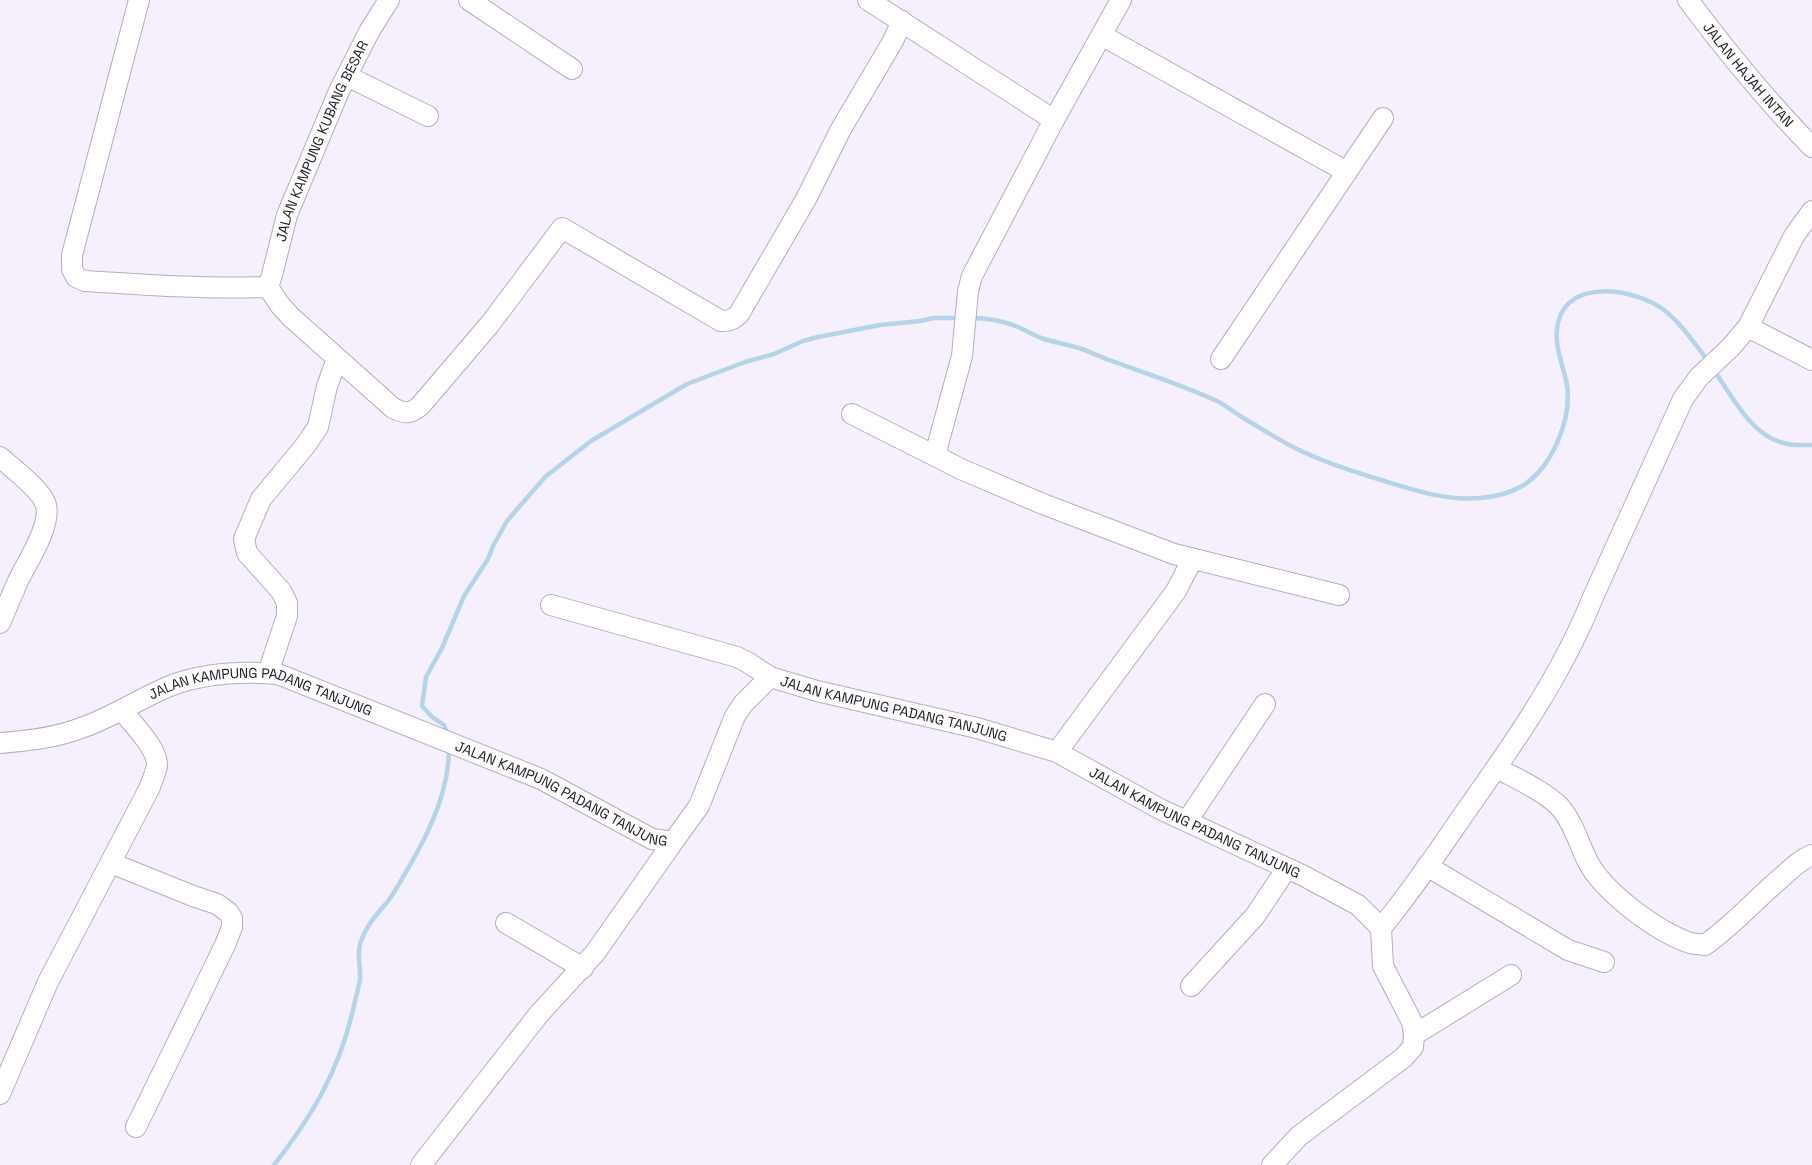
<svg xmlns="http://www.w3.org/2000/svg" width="1812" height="1165" viewBox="0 0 1812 1165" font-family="'Space Grotesk',sans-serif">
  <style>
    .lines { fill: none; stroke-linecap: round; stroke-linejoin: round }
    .stream { stroke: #b6d4e7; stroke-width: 4.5 }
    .minor-casing { stroke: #b7acc1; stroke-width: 22 }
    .minor { stroke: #fff; stroke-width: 20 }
    .labels { text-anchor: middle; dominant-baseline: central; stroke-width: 3; stroke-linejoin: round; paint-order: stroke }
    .street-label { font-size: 14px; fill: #1d1a21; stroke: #fff }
  </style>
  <rect width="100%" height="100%" fill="#f6effc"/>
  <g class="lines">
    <path class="stream" d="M971,318C987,318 1004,321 1018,327C1027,331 1035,336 1044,339C1057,343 1070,345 1082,349C1091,352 1100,357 1109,360C1145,373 1182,385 1217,401C1227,406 1236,414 1245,419C1262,429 1279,440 1295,448C1323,462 1352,471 1381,480C1414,490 1445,501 1480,498C1494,497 1510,493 1522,486C1552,468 1572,419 1567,385C1563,364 1553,344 1558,323C1568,277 1636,289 1664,310C1681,323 1695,344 1708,361
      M1713,369C1731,394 1751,436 1784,443C1793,446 1803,445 1812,445
      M448,735L444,725L432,717L422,706L426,677L442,648L464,596L488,559L493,546L507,521L545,477L591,441L687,384L745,362L774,354L803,341L818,337L880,325L920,321L934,318H962
      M274,1165C312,1116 339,1071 353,1010C355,1000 358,990 360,980C361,967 356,953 361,941C369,919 382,911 393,894C419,851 449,801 449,749"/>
    <g class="minor-casing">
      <g id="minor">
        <path d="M139,0L72,255V269L76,277L85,281C146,285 207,289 268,287"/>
        <path d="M469,0L572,69"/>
        <path d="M868,0L1054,120L1121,0"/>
        <path id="s1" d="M1688,0C1726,51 1767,101 1812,147"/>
        <path d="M1103,36L1347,172"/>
        <path d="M347,76L428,116"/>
        <path d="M268,287L280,305L291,317L393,408C405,414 410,414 420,406L490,324L562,228L721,321C729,321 733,320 739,314L806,199L841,129L893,41L902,21"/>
        <path id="s2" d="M268,287L272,275L287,215L339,91L370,30L389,0"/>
        <path d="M1748,327L1812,360"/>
        <path d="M1221,359L1383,118"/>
        <path d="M852,414L963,470L1043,504L1174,554L1339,595"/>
        <path d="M935,455L962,356L968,291L972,276L1054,120"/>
        <path d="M0,457C12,468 42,490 46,505C51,527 27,562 18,581C12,595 6,609 0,623"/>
        <path d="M551,605L737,657L747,662L770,677"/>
        <path d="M268,673L287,616V603L281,591L247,553L244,539L261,499L305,446L318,427L327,386L337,359"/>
        <path id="s3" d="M0,743C27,741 55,738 81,728C114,717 143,696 175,684C206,673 244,671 278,674L541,779L652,839L673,842L699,806L735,716L743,704L770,677L817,691L977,728L1057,752L1160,809L1304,876L1358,905L1381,928"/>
        <path d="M1057,752L1176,591L1192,560"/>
        <path d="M1497,768C1517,779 1542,790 1559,806C1572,820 1579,843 1587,860C1603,892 1656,931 1690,943C1694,944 1700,944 1705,945C1733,925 1756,899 1782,877C1791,869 1801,859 1812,855"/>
        <path d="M1187,821L1265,704"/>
        <path d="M111,863L193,896L217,904L228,912L232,918V927L225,945L136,1127"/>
        <path d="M1427,866L1568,950L1604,962"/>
        <path d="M506,923L583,968"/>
        <path d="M1191,986L1255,916L1287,868"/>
        <path d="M1414,1035L1511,975"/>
        <path d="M0,1094L48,982L150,787C152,780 156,772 157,766C158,748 132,724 122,710"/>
        <path d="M421,1165L539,1014L595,953L673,842"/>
        <path d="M1272,1165L1299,1136L1403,1058L1413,1047L1414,1035L1412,1022L1383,966L1381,928C1412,891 1439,850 1466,811C1514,743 1562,675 1593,597L1683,399L1699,377L1730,348L1748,327L1794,236L1812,211"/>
      </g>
    </g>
    <use href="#minor" class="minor"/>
  </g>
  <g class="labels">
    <g class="street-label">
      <text stroke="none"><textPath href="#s1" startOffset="96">JALAN HAJAH INTAN</textPath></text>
      <text stroke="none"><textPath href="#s2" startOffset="156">JALAN KAMPUNG KUBANG BESAR</textPath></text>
      <text stroke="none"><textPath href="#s3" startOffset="275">JALAN KAMPUNG PADANG TANJUNG</textPath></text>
      <text stroke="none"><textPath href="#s3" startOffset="1043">JALAN KAMPUNG PADANG TANJUNG</textPath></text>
      <text stroke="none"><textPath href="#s3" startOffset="599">JALAN KAMPUNG PADANG TANJUNG</textPath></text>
      <text stroke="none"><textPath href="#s3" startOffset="1367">JALAN KAMPUNG PADANG TANJUNG</textPath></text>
    </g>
  </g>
</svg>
